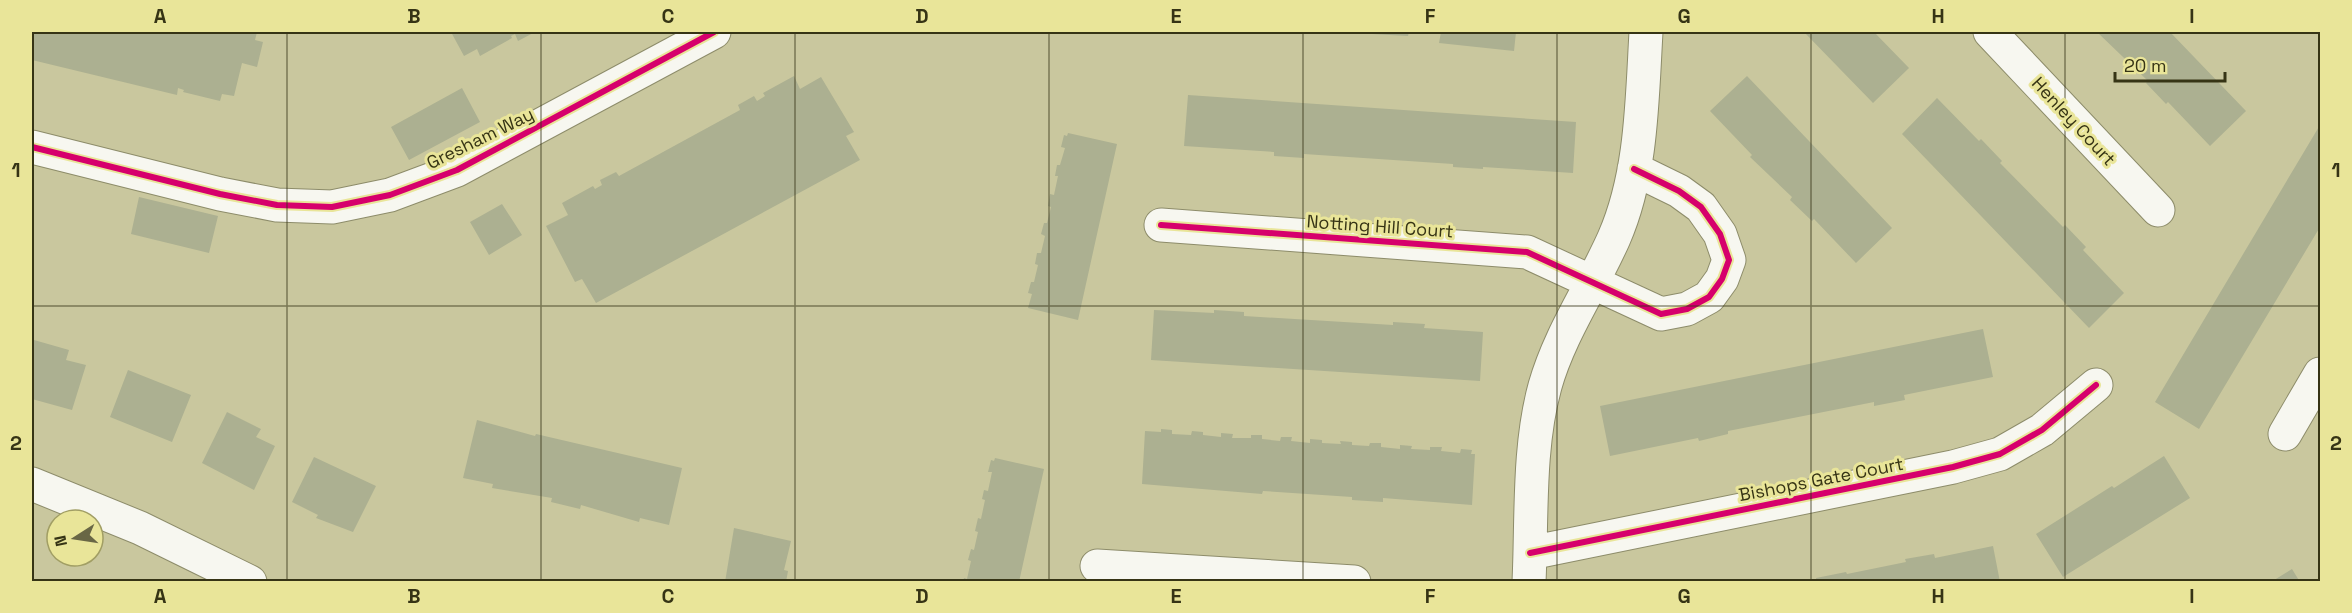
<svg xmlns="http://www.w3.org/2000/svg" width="2352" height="613" viewBox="0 0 2352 613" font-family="'Space Grotesk',sans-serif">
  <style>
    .building { fill: #acb091 }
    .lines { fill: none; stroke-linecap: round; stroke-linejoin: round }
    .minor-casing { stroke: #8d8c6a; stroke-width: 35 }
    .minor { stroke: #f7f7f0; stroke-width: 33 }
    .cycleway-casing { stroke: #e9e599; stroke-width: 10 }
    .cycleway { stroke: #d6006c; stroke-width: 6 }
    .grid { fill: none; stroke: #363415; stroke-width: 1.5; stroke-opacity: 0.55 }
    .labels { text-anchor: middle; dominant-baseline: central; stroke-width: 6; stroke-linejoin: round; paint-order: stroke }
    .street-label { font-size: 18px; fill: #363415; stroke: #e9e599 }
    .neatline { fill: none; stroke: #363415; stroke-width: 2 }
    .grid-label { font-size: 20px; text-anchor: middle; font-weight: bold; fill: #363415 }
  </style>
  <rect width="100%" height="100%" fill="#c9c79e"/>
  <path class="building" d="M32,32H257L255,40L263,42L257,67L242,63L234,96L222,94L220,101L183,92L184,90L178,88L177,95L32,60Z
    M451,32H535L518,41L515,34L511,36L512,38L480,56L477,49L464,56Z
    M1354,32H1409L1408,36L1354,33Z
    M1441,32H1516L1514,51L1439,43Z
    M1804,32H1874L1909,68L1873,103Z
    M2097,32H2170L2246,111L2210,146L2168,102L2166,104L2146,83L2148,81Z
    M794,76L800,89L821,77L854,132L846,136L860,160L596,303L582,279L575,282L546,226L568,215L562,203L593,186L595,189L602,185L600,180L616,172L619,176L740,110L738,105L754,96L757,101L765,96L763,93Z
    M1747,76L1892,228L1856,263L1814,219L1812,221L1790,200L1792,197L1750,157L1752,155L1710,111Z
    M462,88L480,122L409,160L391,127Z
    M1188,95L1576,122L1573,173L1483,167V169L1453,167V164L1304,154V158L1274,156V152L1184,146Z
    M1937,98L1979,141L1981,139L2002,161L2000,163L2063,227L2065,225L2086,247L2083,250L2124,293L2089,328L1902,134Z
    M2320,125V227L2199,429L2155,402Z
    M1068,133L1117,144L1078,320L1028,308L1032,294L1028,293L1031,282H1034L1038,265L1035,264L1037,253H1041L1045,236L1041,234L1044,223H1047L1051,207L1048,206L1050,194L1054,195L1058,176H1055L1057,165H1060L1065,148L1061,147L1064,135L1067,136Z
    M139,197L218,216L209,253L131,234Z
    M502,204L522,235L489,255L470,222Z
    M1154,310L1214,313V310L1244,312V316L1393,325V322L1425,324L1424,328L1483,332L1480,381L1151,360Z
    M1983,329L1993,377L1904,395L1905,400L1874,406V402L1728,431V434L1699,441L1698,438L1610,456L1600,406Z
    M34,340L69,350L66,360L86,365L72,410L32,399V348Z
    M128,370L191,395L172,442L110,417Z
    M227,412L261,429L256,437L275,446L254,490L202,463Z
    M477,420L535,436L536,434L682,468L669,525L640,518L639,522L581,505L580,509L551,502L552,498L492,488L493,484L463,478Z
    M1161,429L1172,430V434L1191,435L1192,431L1203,432V435L1221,437V433L1233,434L1232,438H1251V435H1262V439L1280,441L1281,437H1292L1291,441L1310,443V439L1322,440V443L1341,444L1340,441L1352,442V445L1369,446L1370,443H1381V447L1400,449V445L1412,446L1411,449L1430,450V447H1442L1441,451L1460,453L1461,449L1472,450L1471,454H1475L1472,505L1383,498V502L1352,500V497L1263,491L1262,494L1142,484L1145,431L1161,432Z
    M2164,456L2190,498L2063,577L2036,534L2112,486L2114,488Z
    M314,457L376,486L353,532L316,518L318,515L292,502Z
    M995,458L1044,469L1019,582H963L964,578L967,579L971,561L968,560L971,549L974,550L978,532L975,531L978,518L981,519L985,500L982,499L984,490L988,491L992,472H988L991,460L994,461Z
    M734,528L791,541L784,570L788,571L786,582H725Z
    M1993,546L2000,582H1817L1816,578L1846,572L1847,574L1906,562L1905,559L1934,554L1935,558Z
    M2292,569L2300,582H2271Z"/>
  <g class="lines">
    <g class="minor-casing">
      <path id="minor" d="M1990,32L2158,210
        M32,147L220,194L277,205L332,207L390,195L457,170L714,32
        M1161,225L1527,252L1661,314L1687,309L1709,297L1722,279L1729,260L1720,234L1701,207L1679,191L1634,169
        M2285,434L2320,374
        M32,484L140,528L250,582
        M1530,553L1953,467L2000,454L2042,430L2096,385
        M1097,566L1354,582
        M1529,582C1532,518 1528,447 1545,386C1560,333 1592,288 1614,238C1642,174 1642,100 1646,32"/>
    </g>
    <use href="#minor" class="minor"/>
    <g class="cycleway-casing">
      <path id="cycleway" d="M32,147L220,194L277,205L332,207L390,195L457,170L714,32
        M1161,225L1527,252L1661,314L1687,309L1709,297L1722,279L1729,260L1720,234L1701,207L1679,191L1634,169
        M1530,553L1953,467L2000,454L2042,430L2096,385"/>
    </g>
    <use href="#cycleway" class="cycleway"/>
  </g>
  <path class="grid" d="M287,32V582M541,32V582M795,32V582M1049,32V582M1303,32V582M1557,32V582M1811,32V582M2065,32V582M32,306H2320"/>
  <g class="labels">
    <g class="street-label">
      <text transform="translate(2074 121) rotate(47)">Henley Court</text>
      <text transform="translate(480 138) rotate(-26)">Gresham Way</text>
      <text transform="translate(1380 226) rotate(4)">Notting Hill Court</text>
      <text transform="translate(1821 479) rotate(-11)">Bishops Gate Court</text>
    </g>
  </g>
  <rect width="2352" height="613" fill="none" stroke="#e9e599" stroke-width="66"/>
  <g transform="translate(75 538) rotate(258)"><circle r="28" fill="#e9e599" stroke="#a19e64" stroke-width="1.5"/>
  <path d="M0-4.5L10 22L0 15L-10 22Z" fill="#696745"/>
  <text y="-9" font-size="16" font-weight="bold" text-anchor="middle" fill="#363415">N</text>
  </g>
  <path d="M2115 72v9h110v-9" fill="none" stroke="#363415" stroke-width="3"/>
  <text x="2124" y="72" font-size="18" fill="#363415" stroke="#e9e599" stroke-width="4.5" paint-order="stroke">20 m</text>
  <rect x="33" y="33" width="2286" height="547" class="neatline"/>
  <g class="grid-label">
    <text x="160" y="23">A</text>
    <text x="414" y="23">B</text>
    <text x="668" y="23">C</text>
    <text x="922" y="23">D</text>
    <text x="1176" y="23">E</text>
    <text x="1430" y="23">F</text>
    <text x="1684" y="23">G</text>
    <text x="1938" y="23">H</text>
    <text x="2192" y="23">I</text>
    <text x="16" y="177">1</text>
    <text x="2336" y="177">1</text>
    <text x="16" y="450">2</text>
    <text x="2336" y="450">2</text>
    <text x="160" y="603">A</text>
    <text x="414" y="603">B</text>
    <text x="668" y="603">C</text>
    <text x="922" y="603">D</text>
    <text x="1176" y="603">E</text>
    <text x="1430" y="603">F</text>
    <text x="1684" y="603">G</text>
    <text x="1938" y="603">H</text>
    <text x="2192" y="603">I</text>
  </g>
</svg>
